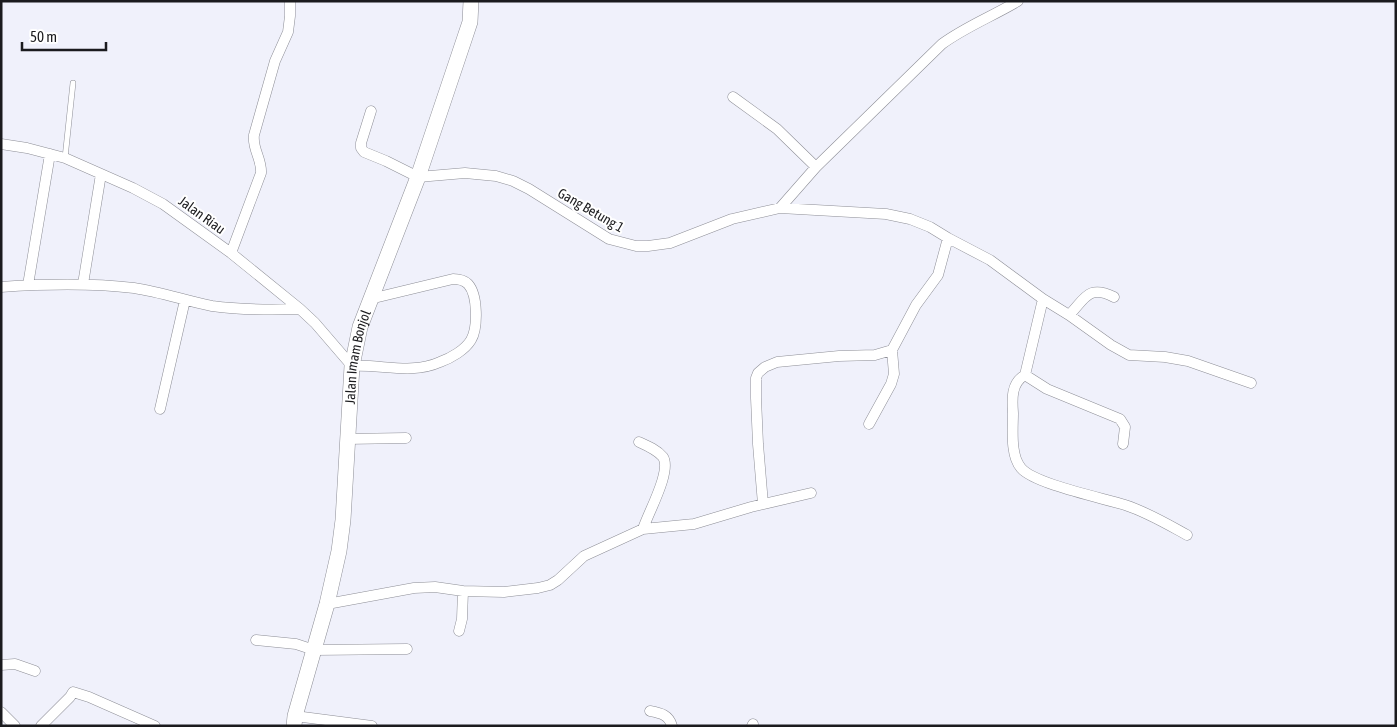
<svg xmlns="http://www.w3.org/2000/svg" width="1397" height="727" viewBox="0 0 1397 727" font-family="'Asap Condensed',sans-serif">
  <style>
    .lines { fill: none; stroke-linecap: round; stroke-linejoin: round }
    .lane-casing { stroke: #8d8e96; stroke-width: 6 }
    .street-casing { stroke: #8d8e96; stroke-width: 11 }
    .secondary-casing { stroke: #8d8e96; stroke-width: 16 }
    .lane { stroke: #fff; stroke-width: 5 }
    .street { stroke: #fff; stroke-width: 10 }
    .secondary { stroke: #fff; stroke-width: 15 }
    .labels { text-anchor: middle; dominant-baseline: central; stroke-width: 4; stroke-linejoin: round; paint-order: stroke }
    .street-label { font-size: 14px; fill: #1b1b1e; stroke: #fff }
  </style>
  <rect width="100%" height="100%" fill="#f0f1fb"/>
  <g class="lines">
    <g class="lane-casing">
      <path id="lane" d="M65,158L73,83"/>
    </g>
    <g class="street-casing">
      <path id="street" d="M733,97L777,129L816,167
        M371,111L361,143V148L364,152L386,161L418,177L465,173L496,176L513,181L529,189L609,239L636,246H648L670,243L732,219L780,208L886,214L910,219L930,227L948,238L990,260L1043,299L1025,375C1011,383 1012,399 1013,413C1013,429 1010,455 1021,468C1034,484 1103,498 1125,505C1147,512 1167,524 1187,535
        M1,144L27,148L65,158L133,188L163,204L231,253L300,309L315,323L352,366C382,364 411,375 440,362C451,358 465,350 471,340C478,328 478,295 468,284C464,280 458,279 453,279L370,299
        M780,208L816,167L942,44C965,27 993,16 1018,1
        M231,253L261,173C262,159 252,149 254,135L275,61L288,32L290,16V1
        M83,284L101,174
        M28,285L50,154
        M1,287C45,284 90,283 134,288C161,292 186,301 212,306C241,310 270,310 300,309
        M1043,299L1069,315C1085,299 1088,284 1114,297
        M1069,315L1111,345L1129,355L1165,357L1188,361L1251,383
        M1025,375L1047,389L1120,419L1125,427L1123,444
        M160,409L185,300
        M869,424L891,384L894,374L892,350
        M346,439L406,438
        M639,442C648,446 657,450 663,457C672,471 648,513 643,529
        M763,504L758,444L756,398V378L758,373L765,367L777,362L839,356L875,355L892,350L916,305L938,275L948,238
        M327,604L414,588L435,587L463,591L504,592L538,588L550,585L558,580L584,556L643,529L694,524L751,507L811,493
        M459,631L462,619L463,591
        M256,640L296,644L314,650L407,649
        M1,665L15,664L35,671
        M650,711C661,713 669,715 672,726
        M1,712L15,726
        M295,716L372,726
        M41,726L70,697L73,692L89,697L155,726
        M752,726L753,724"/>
    </g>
    <g class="secondary-casing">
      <g id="secondary">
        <path id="s1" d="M294,726L295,716L327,604L339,551L343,520L352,366L360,327L418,177L465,37L470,22L471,1"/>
      </g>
    </g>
    <use href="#lane" class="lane"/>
    <use href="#street" class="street"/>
    <use href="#secondary" class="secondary"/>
  </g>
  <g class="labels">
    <g class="street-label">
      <text transform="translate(591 210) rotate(30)">Gang Betung 1</text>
      <text transform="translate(202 215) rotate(36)">Jalan Riau</text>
      <text stroke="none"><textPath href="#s1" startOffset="376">Jalan Imam Bonjol</textPath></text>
    </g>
  </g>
  <rect width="1397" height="727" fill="none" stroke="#1b1b1e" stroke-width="5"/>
  <path d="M22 42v8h84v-8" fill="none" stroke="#1b1b1e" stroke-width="2.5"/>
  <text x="30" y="42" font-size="15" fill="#1b1b1e" stroke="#ffffff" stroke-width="4" paint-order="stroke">50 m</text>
</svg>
